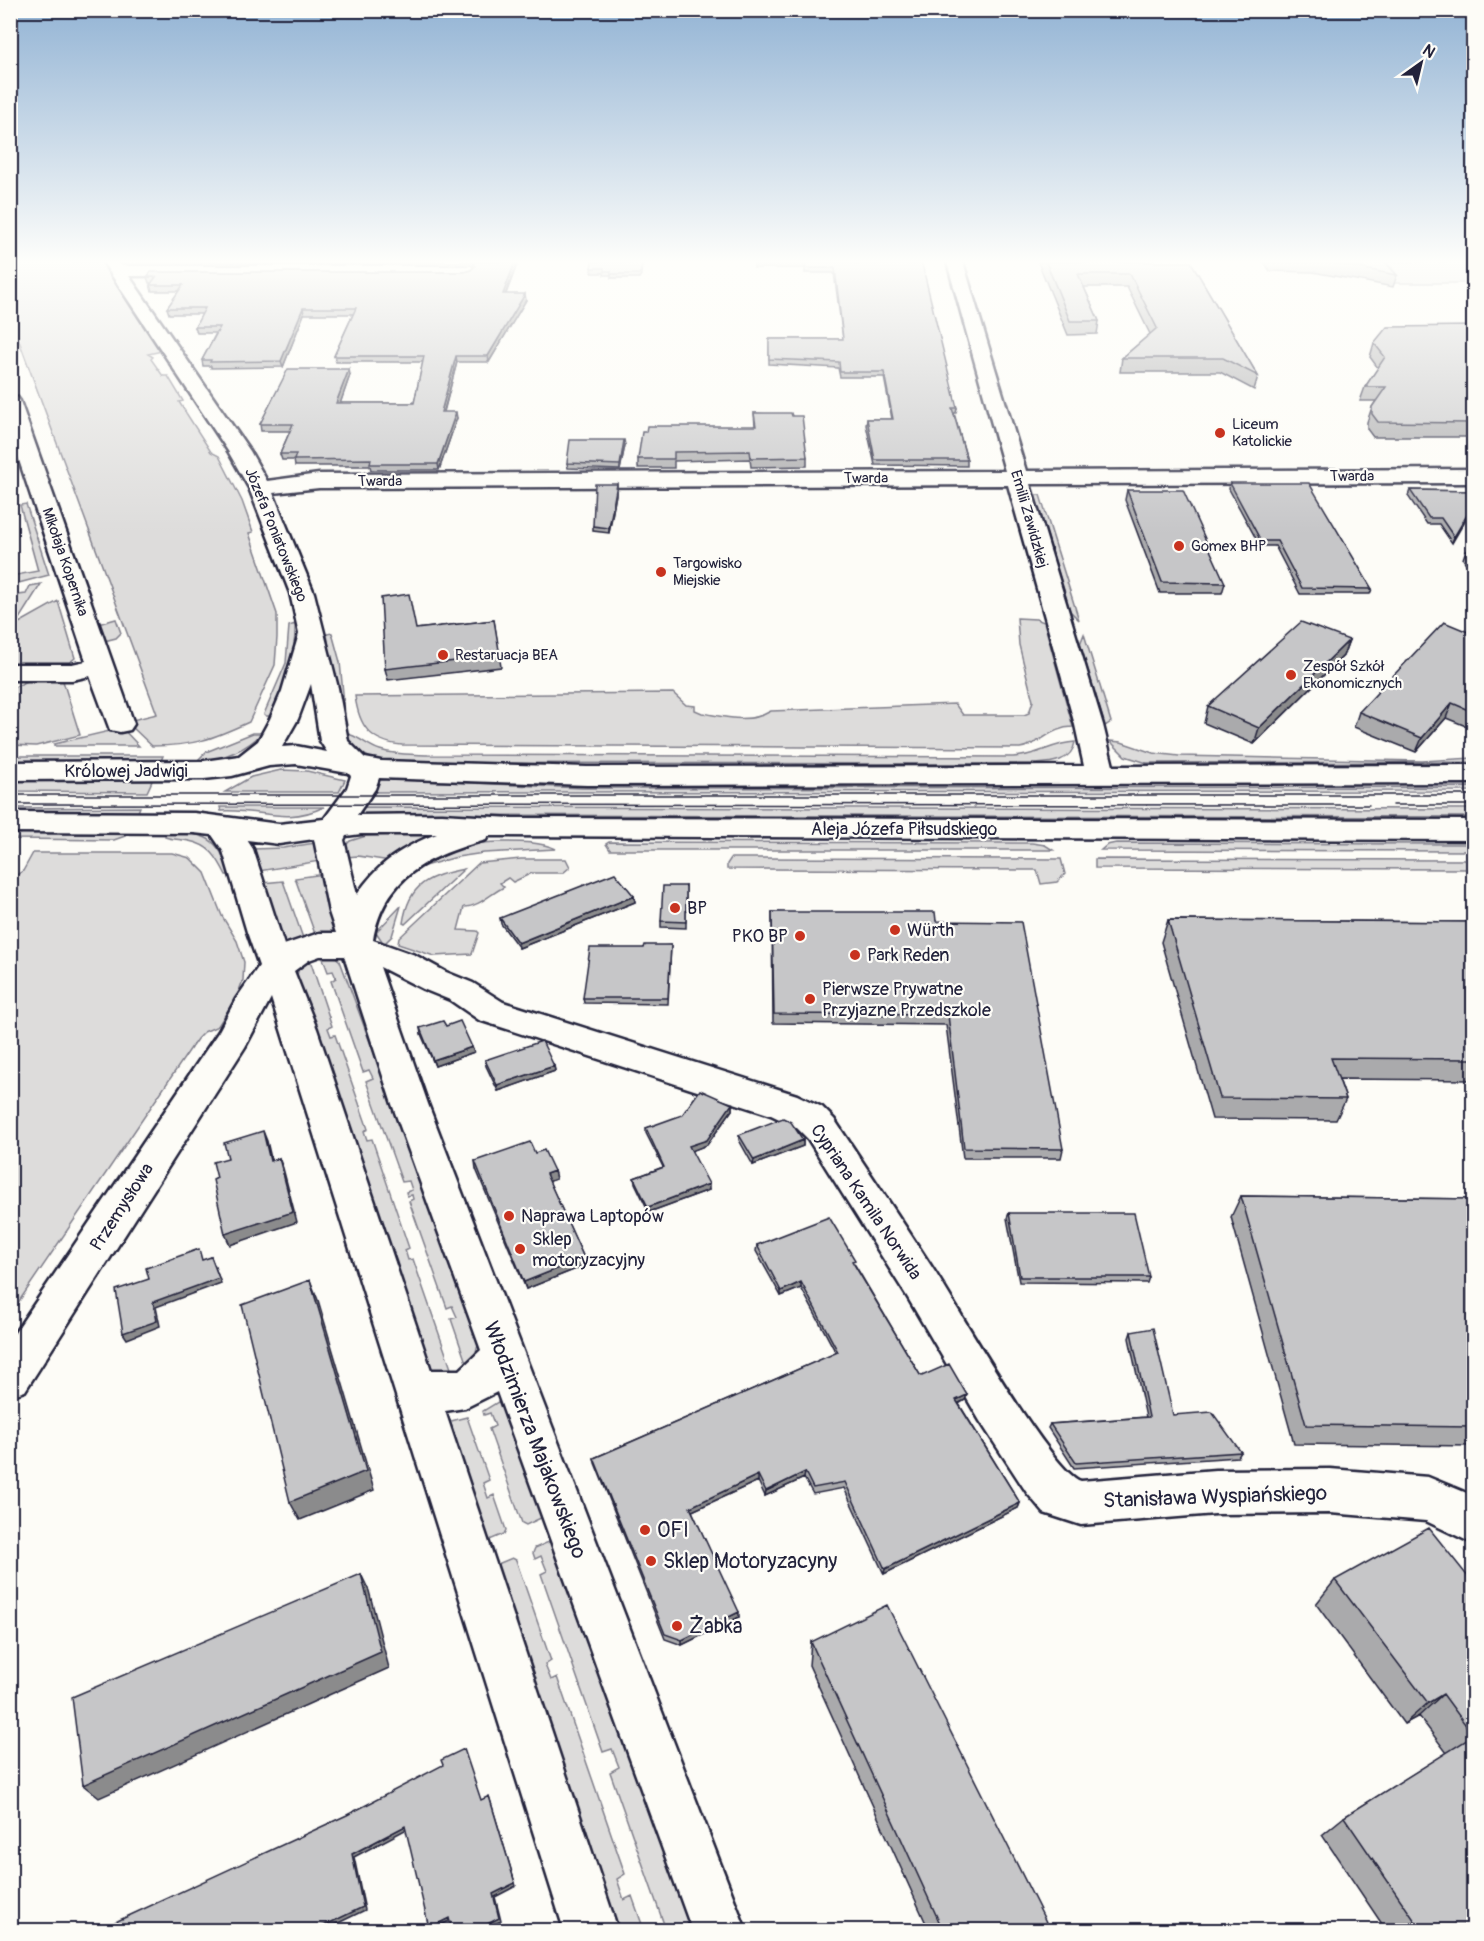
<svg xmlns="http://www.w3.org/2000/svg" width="1484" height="1941" viewBox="0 0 1484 1941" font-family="Pangolin,sans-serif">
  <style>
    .green { fill: #dddcdb; stroke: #807f8b; stroke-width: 1.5 }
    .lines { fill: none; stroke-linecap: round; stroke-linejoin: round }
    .minor-casing { stroke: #22223b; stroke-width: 5 }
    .minor { fill: #fdfcf7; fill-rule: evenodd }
    .tram { stroke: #22223b; stroke-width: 1.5 }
    .wall { fill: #aaaaac; stroke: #22223b; stroke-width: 1.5 }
    .shaded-wall { fill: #8b8b8c; stroke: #22223b; stroke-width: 1.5 }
    .building { fill: #c6c6c8; stroke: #22223b; stroke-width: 1.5 }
    .poi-dot { fill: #c8321e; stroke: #fdfcf7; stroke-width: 2 }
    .labels { text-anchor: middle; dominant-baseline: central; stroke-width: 4.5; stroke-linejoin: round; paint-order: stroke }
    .far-poi-label { font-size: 15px; fill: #22223b; stroke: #fdfcf7; text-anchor: start }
    .far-street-label { font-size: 15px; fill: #22223b; stroke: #fdfcf7 }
    .street-label { font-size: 18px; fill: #22223b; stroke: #fdfcf7 }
    .poi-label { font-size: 18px; fill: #22223b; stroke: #fdfcf7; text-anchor: start }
    .near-street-label { font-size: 21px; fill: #22223b; stroke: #fdfcf7 }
    .near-poi-label { font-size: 21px; fill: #22223b; stroke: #fdfcf7; text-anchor: start }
  </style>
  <rect width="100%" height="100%" fill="#fdfcf7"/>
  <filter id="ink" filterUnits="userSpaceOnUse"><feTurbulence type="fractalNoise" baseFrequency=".0167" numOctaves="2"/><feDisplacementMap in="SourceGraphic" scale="12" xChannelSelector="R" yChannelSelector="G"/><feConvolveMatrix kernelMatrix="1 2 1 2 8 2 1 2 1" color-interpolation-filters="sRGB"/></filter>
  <g filter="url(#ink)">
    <path class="green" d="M11,262H102L162,351L148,354L153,357L151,359L163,376H168L183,401L179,402L211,452L219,456L242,501L253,532L249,533L277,614V637L275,665L249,722C212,739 194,746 152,746L131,726L132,720L157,714L11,319Z
      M1374,262H1472L1473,283H1391L1380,270H1393L1392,267L1378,266Z
      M1035,495H1040L1079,620L1070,611Z
      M26,504L49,575L11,585V576L38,571L20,505Z
      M41,584L19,619L11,623V596L26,594L30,586Z
      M58,601L75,658L66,665H11L10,628Z
      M1017,618L1036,619L1044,622L1073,727C1051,727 1040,745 1020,748L402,745C370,742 359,726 355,696L673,693L686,705L695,706V710L702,713C725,717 750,724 771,711L955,704L963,715H1024L1029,713L1033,701L1019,645Z
      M116,619L121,633L116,638L104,641L98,624Z
      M295,624C296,658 284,685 271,716H266L264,714L286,663L289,626Z
      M332,633L340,662L345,714L343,716L336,698L327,634Z
      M1084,634L1111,722L1105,726L1080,644Z
      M30,680L63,681L80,735L36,746L11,745L10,689Z
      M122,728L139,746H54V744Z
      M253,733H262C245,752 221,759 196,762L206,752Z
      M341,733C356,733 366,746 380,750C395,755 412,754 428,755L1013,757C1038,756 1052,743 1075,742C1072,762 1051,763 1035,764L411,763C377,761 363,762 341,733Z
      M1110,741L1121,742L1153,753L1179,756L1422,761L1473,758V762L1147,763L1125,756Z
      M11,756H163L160,763L11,762Z
      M281,770L307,771L345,780L339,792H225L251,777Z
      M11,779H153L147,792L11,791Z
      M379,779L582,788L1474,787L1473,791L370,792L376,780Z
      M140,807L137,814H11V808Z
      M220,807H324C284,826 260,808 221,811Z
      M362,807L1473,809L1474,817L365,815L362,813Z
      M129,831L125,836L114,840L11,839L10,836L28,832Z
      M166,832C206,833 218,836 230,875H226C217,857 210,845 189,841C181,839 173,840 165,837Z
      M419,834H429L433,836L390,861L358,856L346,857L345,846L350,841L366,836Z
      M498,842C518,842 538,841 556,849L484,853L457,857L417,868C439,849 470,843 498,842Z
      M609,842L1032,843L1045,845L1053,850H610L606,844Z
      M315,843L320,861L259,871L252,849L283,848Z
      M1116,843L1473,844L1474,851L1101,850L1107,845Z
      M33,853H172L190,858L205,873L222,916L237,941L244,962L243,980L237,996L218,1026L204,1032L197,1039L11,1313L10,879L23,871Z
      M731,858L1061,859L1065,874L1057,882L1041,884L1037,870L727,869V864Z
      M521,859H566L570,867L563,873H532L513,882L508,878L500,883L504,887C490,894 479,907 464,907L458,930L477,931L479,933L472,954L434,956L398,944L399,938L479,863Z
      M1095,859L1473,860L1474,869L1095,868Z
      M464,869L405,924L403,923C409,883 429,876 464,869Z
      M324,874L337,931L315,934L295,878Z
      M283,881L303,938L284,946L263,883Z
      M401,906L392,936L384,944L376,932Z
      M321,953L334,956L340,961L480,1340L469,1371L451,1319L457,1317L452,1306L447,1308L409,1201L413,1199L412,1195L407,1196L406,1192L412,1190L409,1181L402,1182L366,1081L373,1078L369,1070L363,1072L331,981L336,978L333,971L328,972Z
      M309,957L332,1026L328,1028L331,1036L335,1035L368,1129L364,1131L367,1140L372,1139L409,1248L405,1250L408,1260L413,1259L454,1377L430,1370L427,1364L297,975L300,964Z
      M501,1400L545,1516L526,1525L522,1523L489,1429L495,1426L490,1413L484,1415L483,1411Z
      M467,1417L489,1480L483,1483L488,1498L494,1495L506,1530L504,1534L485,1542L447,1422Z
      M553,1540L696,1930H666L610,1772L619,1767L612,1749L603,1752L541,1574L547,1571L541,1556L535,1559L533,1553L535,1548Z
      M512,1558L516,1560L551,1661L545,1665L551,1680L557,1677L625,1874L617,1879L624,1900L632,1896L644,1930H614L493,1566Z"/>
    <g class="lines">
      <g class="minor-casing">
        <path id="minor" d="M103,262H119L122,266H471L474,270L471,274L465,275L129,276L250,451L267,481L319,474L1005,471L947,262H963L1026,471L1474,469V483L1030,484L1103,725L1113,766L1474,765V783L587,785L379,778L375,789L357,815L442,814L512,818L1474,820V840L488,836L486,840C429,855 384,877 373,940L415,955L446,972L473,983L503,1002L797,1095L822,1107L834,1119C868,1170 902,1221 935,1272C957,1306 1052,1473 1081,1481L1215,1470L1330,1469L1428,1477L1474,1496V1544L1426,1521L1330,1513L1215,1514L1081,1525L1044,1513L1027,1493L980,1421L908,1298L808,1139L796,1127L771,1115L479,1020L450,1000L423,989L380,967L428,1104L746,1930H692L497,1392L465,1408L445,1411L618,1930H564L271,998L245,1047L25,1391L10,1396V1340L219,1031L236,999L259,966L247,932L223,851L212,835L194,833L10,832V812L194,813L279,824L324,819L347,788L351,776L348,773L296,764L269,766L232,776L204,779L10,780V762L204,761L239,756L258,741L270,719L282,691L299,634L290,593L249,488L228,451ZM1008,485L1075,725L1084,766L587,767L381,761L365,758L348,741L338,688L314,593L273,493L319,488ZM311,684L320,741L327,752L296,746L282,747L298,719ZM361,834H437C403,846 377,864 357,895L344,840L346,836ZM314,839L329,912L336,933H319L284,945L253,849L247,840L279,844ZM320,956H344L392,1104L481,1350L460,1370H431L317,1029L294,971L309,960Z
          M10,395L17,397L20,401L134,724L130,730L120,732L110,730L90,676L72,680H10V664H72L86,661L10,433Z"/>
      </g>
      <use href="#minor" class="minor"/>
      <path class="tram" d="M10,795H1474
        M10,804L1369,805
        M1393,805H1474"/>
    </g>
    <path class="wall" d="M138,262H518L506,294L526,300L489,362H457L444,412L457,418L439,470H371L370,466H295L294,460H282L280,454L290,431H261L260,424L350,375L340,403H414L423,362H336L334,356L353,314H304L283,367L211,368V366H203L202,360L216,333H197L195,327L202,314H169L167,308L179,291H152L150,285L151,283H149L147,277L464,272L471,270L474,267L473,265Z
      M642,262L641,275L639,278H611V275H604V273H592L591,268Z
      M754,262L855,264L957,408L956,413H954L967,460V466L875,465L866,425L867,419H892L884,377H840L838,368L769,364V339H843L834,273H805V268H754Z
      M1038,262H1191L1258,376L1254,390L1220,372H1120L1122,358L1150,334L1127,287H1084L1099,321L1097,334L1068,335Z
      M1264,262H1385L1397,275L1393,287L1313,272L1270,271Z
      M1473,326V437H1373L1367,429V422L1372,407L1376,401H1360L1365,387L1378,368L1370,357L1374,343Z
      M754,413L792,416L807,457V466L751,467L750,459L674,461V468H638V459L755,426Z
      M625,445L620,470L568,468L567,463Z
      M1230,483L1372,589L1370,594H1300L1275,546H1260L1229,489Z
      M617,484V489L609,533L593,531V526Z
      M1127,490L1225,583L1222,593H1160L1125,500Z
      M1410,490L1473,491L1452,543L1439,524H1427L1408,496Z
      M1473,545V574L1463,559L1465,553Z
      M494,620L501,667L388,680L385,669L416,629Z
      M1473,634V717L1466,726L1446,718L1416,752L1354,727L1359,712Z
      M1349,640L1343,656L1254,744L1204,723L1208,706Z
      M686,886V928L661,927V921Z
      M634,896L635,902L519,948L501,924L500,918Z
      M772,912L936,921L1063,1149L1061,1158H963L946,1025L773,1023Z
      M1168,920L1473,922V1080L1339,1079L1346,1099L1336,1120L1212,1119L1161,942Z
      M671,945L668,1004L584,1003L583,998L644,948Z
      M420,1028L474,1052L435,1066L421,1034Z
      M485,1060L554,1066L555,1071L498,1091L486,1066Z
      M732,1104V1110L707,1145L691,1151L709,1190L649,1212L635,1183L634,1178L663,1167L646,1133V1128Z
      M739,1135L803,1140V1146L753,1165L739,1140Z
      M535,1153L554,1171L556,1179L549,1181L584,1258L586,1265L526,1289L476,1169L475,1161Z
      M1241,1196L1473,1199V1446L1294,1444L1231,1217Z
      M1009,1213L1149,1277L1147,1283L1019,1282L1007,1218Z
      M757,1245L855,1265L920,1375L965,1400L959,1404L1020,1503L1018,1508L884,1574L844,1488L813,1494L804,1478L765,1496L758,1481L692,1511L739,1617L682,1645L665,1639L595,1463L594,1458L836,1353L801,1288L781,1296L756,1251Z
      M1131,1332L1173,1415L1241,1452L1238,1457L1074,1468L1048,1428L1050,1424L1146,1417L1129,1338Z
      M1335,1580L1473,1583V1930H1386L1322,1835L1344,1817L1447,1753L1419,1716L1404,1724L1316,1604Z
      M811,1642L1050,1930H929L809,1665Z"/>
    <path class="shaded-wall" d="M515,262H518L503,300V294Z
      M525,294L526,300L489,362L488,356Z
      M303,308L304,314L283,367L281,361Z
      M456,356L457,362L442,418L441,412Z
      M349,369L350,375L338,410L336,403Z
      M456,412L457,418L439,470L438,464Z
      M624,440L625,445L620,470V465Z
      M617,484V489L609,533V528Z
      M1473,505V507L1452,543L1454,537Z
      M1349,640L1343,656L1254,744L1259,728Z
      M1452,703L1446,718L1416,752L1422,738Z
      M1473,710V717L1466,726L1473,712Z
      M634,896L635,902L519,948L518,943Z
      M472,1047L474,1052L435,1066L433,1060Z
      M554,1066L555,1071L498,1091L497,1085Z
      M732,1104V1110L707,1145L689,1152V1146Z
      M263,1131L267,1141L274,1171L270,1161Z
      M803,1140V1146L753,1165L754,1160Z
      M279,1158L283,1168L297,1222L230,1245L225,1234Z
      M554,1171L556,1179L548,1182L546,1174Z
      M709,1184V1190L649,1212L648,1207Z
      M211,1257L221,1283L156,1307L160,1326L127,1339L123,1333L153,1302Z
      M584,1258L586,1265L526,1289L524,1282Z
      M310,1280L318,1300L374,1490L300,1520L290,1502Z
      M801,1282V1288L781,1296V1291Z
      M967,1395L965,1400L955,1405L956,1400Z
      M805,1472L804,1478L765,1496L766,1491Z
      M758,1475V1481L690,1512V1507Z
      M1020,1503L1018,1508L884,1574L885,1569Z
      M361,1574L369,1591L389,1668L99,1798L83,1785Z
      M739,1612V1617L682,1645V1640Z
      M1443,1694L1419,1716L1404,1724L1428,1703Z
      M489,1796L516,1886L495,1897L501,1921L483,1930H476L493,1894Z
      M405,1826L407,1829L354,1857L365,1910L324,1930H315L352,1854Z
      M449,1918L451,1920L432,1930L429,1928Z
      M220,1925L224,1928L219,1930H209Z"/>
    <path class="building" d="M473,262H515L503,294H525L488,356H456L441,412H456L438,464H370L371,459L294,460L296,454H280L293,424H260L288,369H349L336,403H414L424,356H334L356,308H303L281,361L210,362L211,360H202L220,327H195L205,308H167L183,285H150L156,277H147L151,272H464L471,270L475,266Z
      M592,262H641V271L639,274H611V271H604V268H591Z
      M754,262H855V264H922L957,408H952L967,460H875L867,419H893L884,372H840L839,362L769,359V339H843L835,268H805V263H754Z
      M1046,262H1191L1258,376L1223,358H1122L1157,328L1130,274H1078L1099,321H1070Z
      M1327,262H1385L1397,275Z
      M1473,326V423L1378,422L1372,414V407L1386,387H1365L1385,357L1374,343L1387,327Z
      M754,413H791L792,416H802L807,457L751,458L750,451L674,452V459H638L642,432H646L647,426H756Z
      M570,440H624L620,465L567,463Z
      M1230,483H1309L1372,589L1302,588L1277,541H1261Z
      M595,484H617L609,528L593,526Z
      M1127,490H1183L1225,583L1162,582Z
      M1410,490L1473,491V505L1454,537L1441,518H1429Z
      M1473,545V566L1465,553Z
      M409,594L416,629L494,620L500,656L385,669L381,598Z
      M1301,622L1349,640L1259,728L1208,706Z
      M1444,622L1473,634V712L1452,703L1422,738L1359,712Z
      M615,873L634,896L518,943L500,918Z
      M663,886H686V922L661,921Z
      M772,912H935L936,921L1021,922L1063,1149L964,1148L948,1015L774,1014Z
      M1168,920L1473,922V1059L1331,1058L1346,1099L1220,1098Z
      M645,945H671L668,998H583L590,948H644Z
      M443,1021L446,1026L460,1021L472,1047L433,1060L420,1028Z
      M542,1041L554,1066L497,1085L485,1060Z
      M700,1090L732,1104L707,1140L689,1146L709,1184L648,1207L634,1178L664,1167L646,1128L682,1115Z
      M783,1118L791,1122L803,1140L754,1160L739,1135Z
      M263,1131L270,1161L279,1158L293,1212L225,1234L213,1180L217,1178L213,1162L228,1158L224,1143Z
      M530,1142L535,1153L544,1150L554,1171L546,1174L584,1258L524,1282L475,1161Z
      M1241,1196L1473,1199V1427L1306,1425Z
      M1009,1213H1134L1149,1277H1020Z
      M829,1217L855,1260L852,1261L920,1375L922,1376L949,1364L967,1395L956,1400L1020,1503L885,1569L845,1482L813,1488L805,1472L766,1491L758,1475L690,1507L739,1612L682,1640L665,1634L594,1458L838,1352L801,1282L781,1291L757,1245Z
      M199,1249L202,1260L211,1257L219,1278L153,1302L157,1321L123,1333L116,1290L149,1279L146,1268Z
      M310,1280L366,1471L290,1502L242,1305Z
      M1153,1328L1173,1415L1212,1412L1241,1452L1076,1463L1050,1424L1149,1417L1131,1332Z
      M1429,1528L1473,1583V1735L1443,1694L1428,1703L1335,1580Z
      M361,1574L381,1652L83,1785L72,1697Z
      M887,1605L1050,1930H943L811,1642Z
      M1473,1736V1930H1421L1344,1817Z
      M464,1749L481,1800L489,1796L515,1883L493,1894L499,1918L476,1930H452L449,1918L429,1928L405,1826L352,1854L363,1907L315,1930H221L220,1925L209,1930H98L347,1815L443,1765L441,1760Z"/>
  </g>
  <linearGradient id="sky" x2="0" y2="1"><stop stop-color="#92b3d4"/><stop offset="0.49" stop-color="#fefefb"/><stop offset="1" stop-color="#fefefb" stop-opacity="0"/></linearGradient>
  <rect width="1484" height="534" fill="url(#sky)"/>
  <g class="poi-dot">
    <circle cx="1220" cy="433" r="6"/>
    <circle cx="1179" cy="546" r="6"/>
    <circle cx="661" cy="572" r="6"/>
    <circle cx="443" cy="655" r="6"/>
    <circle cx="1291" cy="675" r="6"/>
    <circle cx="675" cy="908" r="6"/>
    <circle cx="895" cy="930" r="6"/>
    <circle cx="800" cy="936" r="6"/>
    <circle cx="855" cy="955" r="6"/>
    <circle cx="810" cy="999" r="6"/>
    <circle cx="509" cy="1216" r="6"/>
    <circle cx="520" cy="1249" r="6"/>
    <circle cx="645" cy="1530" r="6"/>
    <circle cx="651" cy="1561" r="6"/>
    <circle cx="677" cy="1626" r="6"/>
  </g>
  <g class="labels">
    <g class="far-poi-label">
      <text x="1232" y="424">Liceum<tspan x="1232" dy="17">Katolickie</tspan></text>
      <text x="1191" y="546">Gomex BHP</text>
      <text x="673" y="563">Targowisko<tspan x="673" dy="17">Miejskie</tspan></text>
      <text x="455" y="655">Restaruacja BEA</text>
      <text x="1303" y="666">Zespół Szkół<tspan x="1303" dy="17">Ekonomicznych</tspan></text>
    </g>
    <g class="far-street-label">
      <text x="1352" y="476">Twarda</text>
      <text x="866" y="478">Twarda</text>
      <text x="380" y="481">Twarda</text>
      <text transform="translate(1029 519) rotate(74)">Emilii Zawidzkiej</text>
      <text transform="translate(276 535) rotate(68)">Józefa Poniatowskiego</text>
      <text transform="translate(65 562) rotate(71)">Mikołaja Kopernika</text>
    </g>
    <g class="street-label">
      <text x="126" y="771">Królowej Jadwigi</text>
      <text x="904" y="829">Aleja Józefa Piłsudskiego</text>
      <text transform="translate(866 1202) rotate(56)">Cypriana Kamila Norwida</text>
      <text transform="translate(122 1207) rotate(-57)">Przemysłowa</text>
    </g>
    <g class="poi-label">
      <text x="687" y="908">BP</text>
      <text x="907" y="930">Würth</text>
      <text x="788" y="936" text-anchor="end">PKO BP</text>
      <text x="867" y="955">Park Reden</text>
      <text x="822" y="989">Pierwsze Prywatne<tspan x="822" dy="21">Przyjazne Przedszkole</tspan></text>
      <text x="521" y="1216">Naprawa Laptopów</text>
      <text x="532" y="1239">Sklep<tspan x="532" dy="21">motoryzacyjny</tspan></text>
    </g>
    <g class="near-street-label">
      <text transform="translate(535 1440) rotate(69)">Włodzimierza Majakowskiego</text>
      <text transform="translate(1215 1497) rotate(-2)">Stanisława Wyspiańskiego</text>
    </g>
    <g class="near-poi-label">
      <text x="657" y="1530">OFI</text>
      <text x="663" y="1561">Sklep Motoryzacyny</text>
      <text x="689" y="1626">Żabka</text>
    </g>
  </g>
  <rect width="1484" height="1941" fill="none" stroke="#fdfcf7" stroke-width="36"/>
  <rect x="18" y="18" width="1448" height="1905" fill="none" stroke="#22223b" stroke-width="2" filter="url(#ink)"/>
  <g transform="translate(1421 63) rotate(34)" stroke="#fdfcf7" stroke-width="4.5" paint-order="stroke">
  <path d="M0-4.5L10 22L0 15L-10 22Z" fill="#22223b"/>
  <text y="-9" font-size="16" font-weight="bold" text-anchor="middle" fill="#22223b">N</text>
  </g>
</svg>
